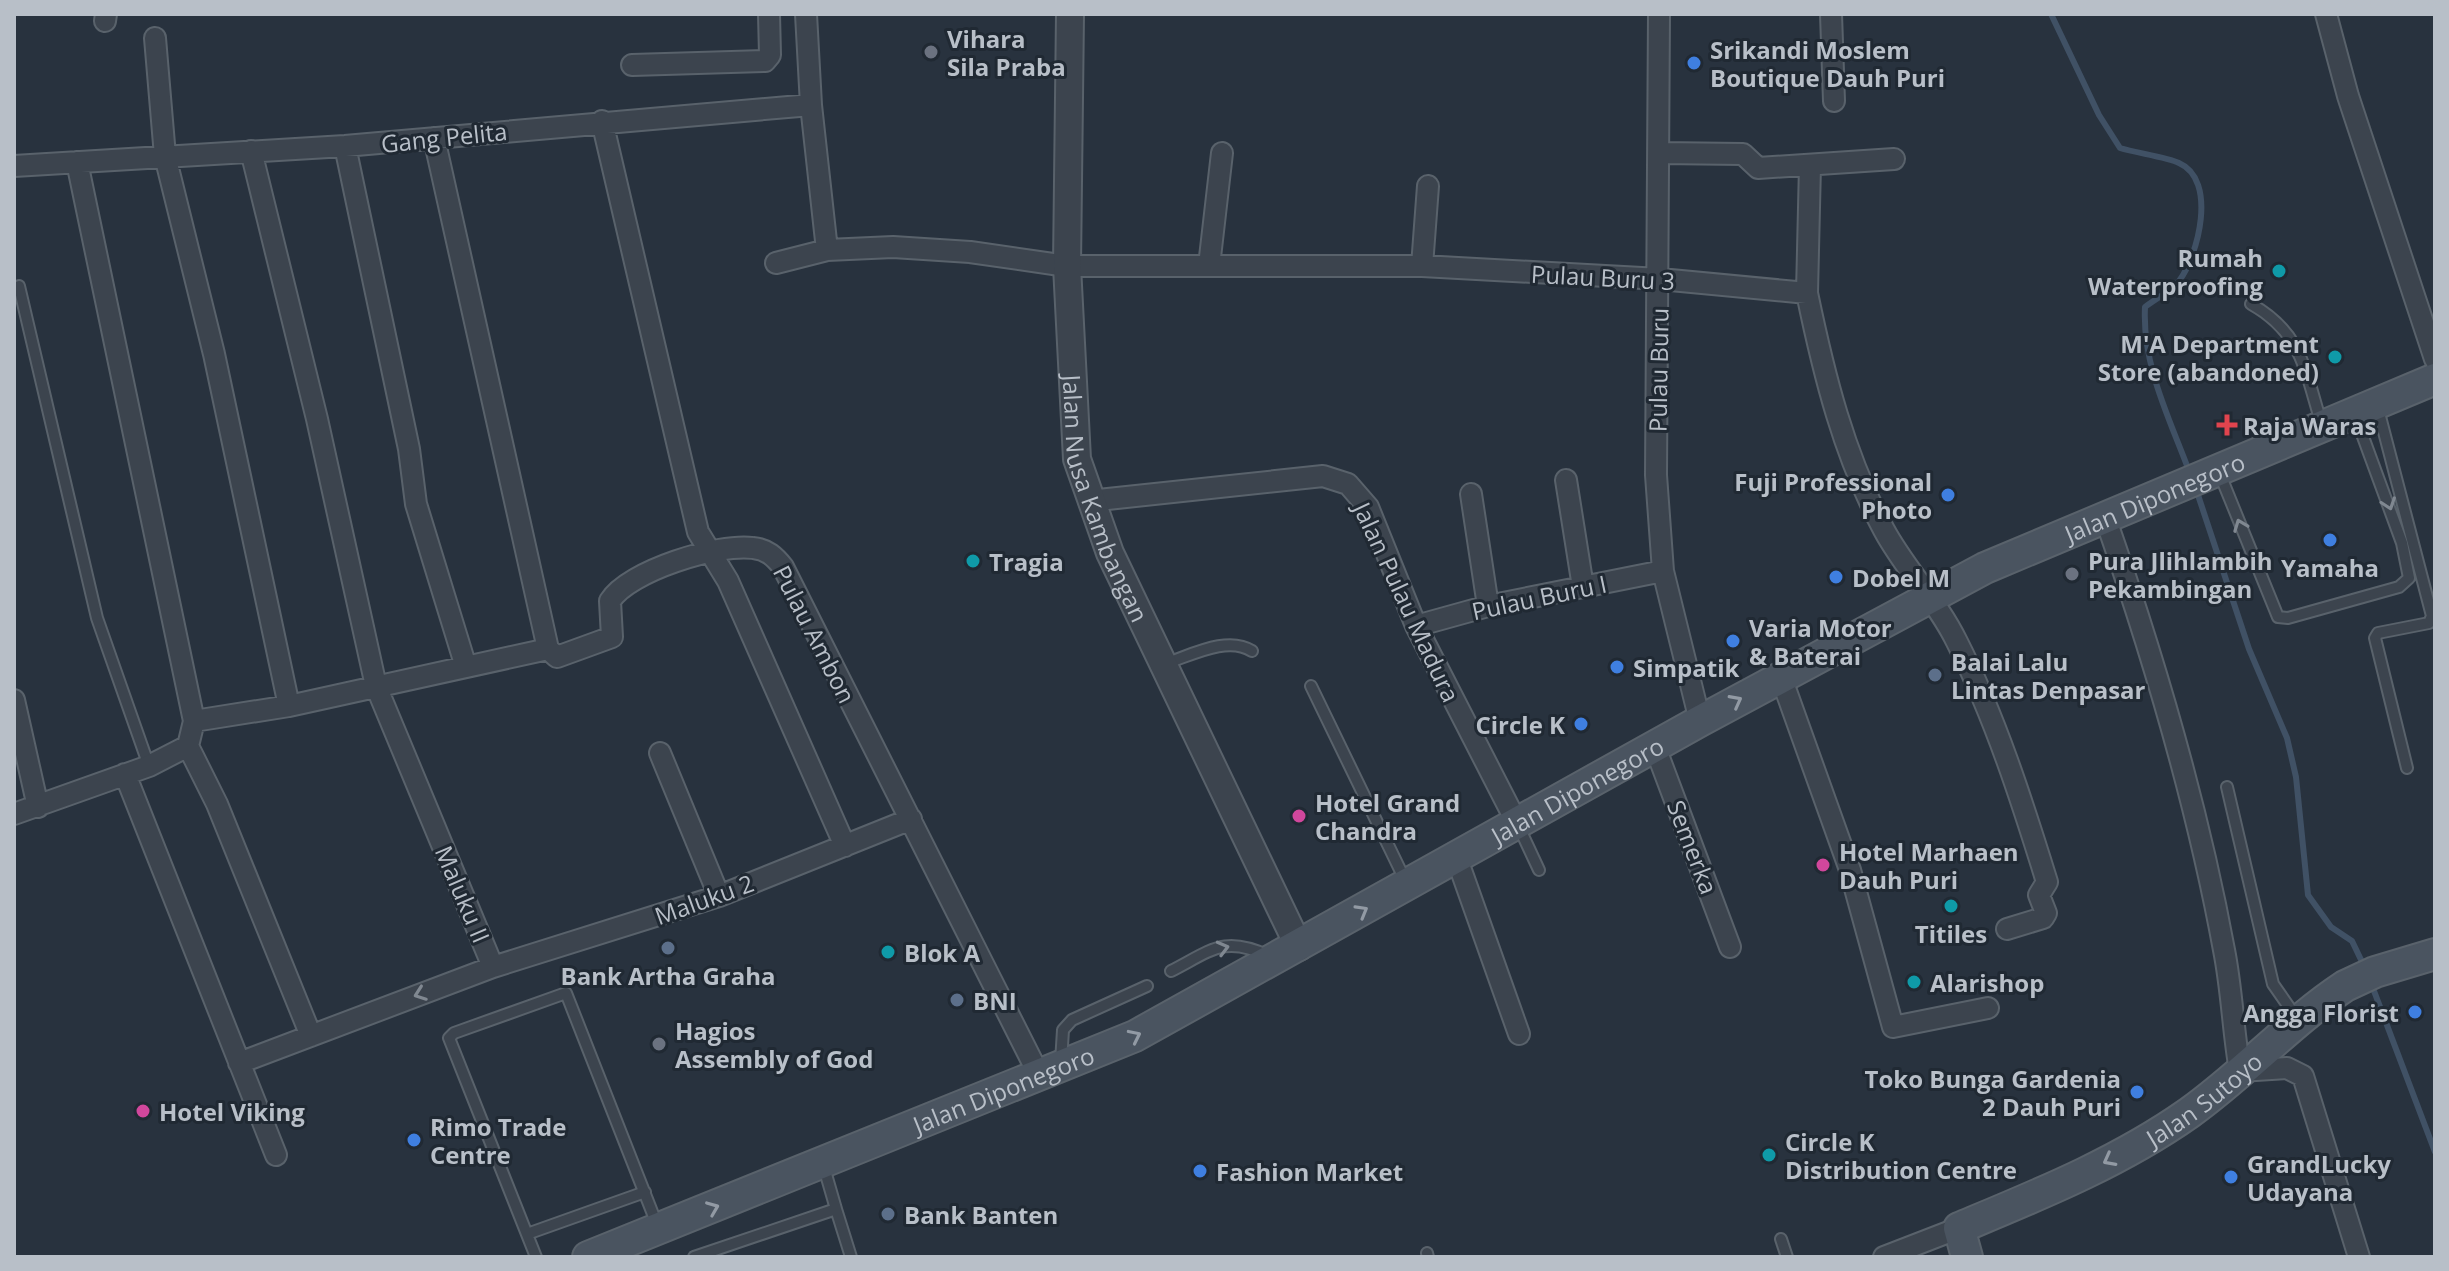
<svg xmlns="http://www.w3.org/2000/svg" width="2449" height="1271" viewBox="0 0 2449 1271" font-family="'Open Sans',sans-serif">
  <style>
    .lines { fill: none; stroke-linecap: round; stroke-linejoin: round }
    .stream { stroke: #405165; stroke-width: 6 }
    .service-casing { stroke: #59626b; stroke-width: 14 }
    .minor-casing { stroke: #59626b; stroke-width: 24 }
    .tertiary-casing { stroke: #59626b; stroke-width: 30 }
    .secondary-casing { stroke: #59626b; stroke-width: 34 }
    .service { stroke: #3c444e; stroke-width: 10 }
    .minor { stroke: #3c444e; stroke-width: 20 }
    .tertiary { stroke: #3c444e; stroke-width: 26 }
    .secondary { stroke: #4a5460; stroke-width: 30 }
    .oneway { stroke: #808891 }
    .oneway2 { stroke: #929aa4 }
    .worship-dot { fill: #6b7280; stroke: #202933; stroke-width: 3 }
    .shop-dot { fill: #3f7fe0; stroke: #202933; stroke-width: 3 }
    .culture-dot { fill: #0f9aa8; stroke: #202933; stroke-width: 3 }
    .health-dot { fill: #e0444e; stroke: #202933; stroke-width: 3 }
    .service-dot { fill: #5c6f8a; stroke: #202933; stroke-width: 3 }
    .hotel-dot { fill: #d1479c; stroke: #202933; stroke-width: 3 }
    .labels { text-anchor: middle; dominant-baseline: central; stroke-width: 6; stroke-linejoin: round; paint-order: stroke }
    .poi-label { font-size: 24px; font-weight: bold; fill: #b8bfc8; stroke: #202933; text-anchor: start }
    .street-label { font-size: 24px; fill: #b8bfc8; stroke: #202933 }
  </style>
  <rect width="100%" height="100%" fill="#28323e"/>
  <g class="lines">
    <path class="stream" d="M2051,14L2099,115L2120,148C2136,153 2167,157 2179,163C2218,180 2198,256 2179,281C2171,291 2155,299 2145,307C2142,365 2169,417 2189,471
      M2196,489L2249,649L2287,738L2296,777L2308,895L2331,927L2352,941L2364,966
      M2371,983L2435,1152"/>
    <g class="service-casing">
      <path id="service" d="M19,286L97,618L149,766
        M2251,304C2303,333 2305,372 2322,425
        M2377,405L2432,616L2429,623L2378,633L2375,638L2407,768
        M2219,472L2278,617L2288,618L2399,587L2409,578L2402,543L2355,415
        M1164,664C1190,656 1227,635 1252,651
        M1311,686L1406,882
        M2227,787L2273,984L2296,1017
        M1518,825L1539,870
        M1171,971C1212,950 1224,935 1269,956
        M1061,1062L1063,1030L1072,1020L1147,986
        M836,1209L851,1257
        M527,1234L645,1192
        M1781,1239L1787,1257
        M1427,1253L1428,1257
        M536,1257L449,1038L454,1033L566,993L658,1227
        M694,1257L836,1209L823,1164"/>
    </g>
    <g class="minor-casing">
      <path id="minor" d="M1659,14L1656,475L1663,571L1700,721
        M1831,14L1834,101
        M2326,14L2348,96L2435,359
        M105,21L106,14
        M155,38L165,156L214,354L289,706
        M632,65L765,61L770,55L769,14
        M602,121L698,532L728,581L845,846
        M434,138L548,649
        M345,146L409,449L416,504L466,667
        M251,151L317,419L376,686L493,967
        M1660,153L1743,154L1758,168L1894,159
        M77,162L194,721
        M14,166L345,146L811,105
        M827,250L893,247L970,252L1067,266H1422L1660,279L1807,293C1824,375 1844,456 1884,530C1905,569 1937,601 1957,642C1995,717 2022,801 2047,882L2039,895L2046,913L2043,918L2007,929
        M776,263L827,250L811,105L806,14
        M1209,266L1222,153
        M1422,266L1428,186
        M1807,293L1810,165
        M1566,480L1583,587
        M1471,494L1488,606
        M1089,501L1323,476L1348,484L1368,507L1416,626L1518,825
        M2105,517C2154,658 2197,803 2224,950C2232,990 2233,1031 2240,1071L2287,1068L2303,1076L2359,1257
        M1416,626L1488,606L1663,571
        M1781,677L1850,870L1893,1027L1988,1008
        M14,700L38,807
        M194,721L289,706L548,649L557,657L612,637L610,601C628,571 719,543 753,548C767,549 775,557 783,567L1040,1077
        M194,721L188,746L217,804L311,1036
        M1655,747L1730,947
        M660,753L719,896
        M125,774L276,1155
        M14,814L149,766L188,746
        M1457,859L1519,1034
        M239,1063L493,967L719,896L911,819
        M1884,1257L1959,1228"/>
    </g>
    <g class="tertiary-casing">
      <g id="tertiary">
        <path id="s1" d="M1070,14L1067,266L1077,459L1110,553L1299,947"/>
      </g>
    </g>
    <g class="secondary-casing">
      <g id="secondary">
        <path id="s2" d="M588,1257L1135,1036L1700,721L1985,568L2435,379"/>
        <path id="s3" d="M1967,1257L1959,1228C2038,1195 2118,1163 2189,1113C2244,1074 2289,1023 2345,986L2375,972L2435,954"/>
      </g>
    </g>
    <use href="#service" class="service"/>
    <use href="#minor" class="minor"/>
    <use href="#tertiary" class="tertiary"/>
    <use href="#secondary" class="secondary"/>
  </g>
  <defs><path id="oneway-chevron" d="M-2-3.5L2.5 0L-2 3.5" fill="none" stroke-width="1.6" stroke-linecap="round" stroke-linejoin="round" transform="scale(2)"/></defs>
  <g class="oneway">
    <use href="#oneway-chevron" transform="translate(2389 504) rotate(71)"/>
    <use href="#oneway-chevron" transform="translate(2240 525) rotate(-111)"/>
    <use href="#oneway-chevron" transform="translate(1223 948) rotate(-15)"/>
    <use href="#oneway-chevron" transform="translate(420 994) rotate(160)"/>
  </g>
  <g class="oneway2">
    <use href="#oneway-chevron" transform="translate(1736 701) rotate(-28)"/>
    <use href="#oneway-chevron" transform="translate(1362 911) rotate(-30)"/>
    <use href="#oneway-chevron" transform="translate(1135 1036) rotate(-26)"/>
    <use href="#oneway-chevron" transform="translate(2109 1160) rotate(152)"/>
    <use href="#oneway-chevron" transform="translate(713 1208) rotate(-22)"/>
  </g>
  <g class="worship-dot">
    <circle cx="931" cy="52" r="8"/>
    <circle cx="2072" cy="574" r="8"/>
    <circle cx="659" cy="1044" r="8"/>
  </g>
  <g class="shop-dot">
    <circle cx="1694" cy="63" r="8"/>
    <circle cx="1948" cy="495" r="8"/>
    <circle cx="2330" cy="540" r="8"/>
    <circle cx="1836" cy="577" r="8"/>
    <circle cx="1733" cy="641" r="8"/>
    <circle cx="1617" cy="667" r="8"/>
    <circle cx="1581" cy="724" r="8"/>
    <circle cx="2415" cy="1012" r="8"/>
    <circle cx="2137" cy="1092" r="8"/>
    <circle cx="414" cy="1140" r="8"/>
    <circle cx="1200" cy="1171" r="8"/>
    <circle cx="2231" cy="1177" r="8"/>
  </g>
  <g class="culture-dot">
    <circle cx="2279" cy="271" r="8"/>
    <circle cx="2335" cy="357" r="8"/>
    <circle cx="973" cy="561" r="8"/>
    <circle cx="1951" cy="906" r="8"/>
    <circle cx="888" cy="952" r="8"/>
    <circle cx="1914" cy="982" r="8"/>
    <circle cx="1769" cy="1155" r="8"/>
  </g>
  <path class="health-dot" d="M2223 413h8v8h8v8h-8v8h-8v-8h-8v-8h8z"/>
  <g class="service-dot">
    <circle cx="1935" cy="675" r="8"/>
    <circle cx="668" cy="948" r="8"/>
    <circle cx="957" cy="1000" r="8"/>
    <circle cx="888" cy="1214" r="8"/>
  </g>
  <g class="hotel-dot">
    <circle cx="1299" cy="816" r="8"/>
    <circle cx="1823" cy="865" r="8"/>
    <circle cx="143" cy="1111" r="8"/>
  </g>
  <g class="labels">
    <g class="poi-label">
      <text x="947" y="38">Vihara<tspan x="947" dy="28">Sila Praba</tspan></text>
      <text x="1710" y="49">Srikandi Moslem<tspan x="1710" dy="28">Boutique Dauh Puri</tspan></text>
      <text x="2263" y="257" text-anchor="end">Rumah<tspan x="2263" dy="28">Waterproofing</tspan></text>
      <text x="2319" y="343" text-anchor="end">M'A Department<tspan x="2319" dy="28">Store (abandoned)</tspan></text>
      <text x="2243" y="425">Raja Waras</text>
      <text x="1932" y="481" text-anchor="end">Fuji Professional<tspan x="1932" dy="28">Photo</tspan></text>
      <text x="2088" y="560">Pura Jlihlambih<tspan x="2088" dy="28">Pekambingan</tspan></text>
      <text x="989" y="561">Tragia</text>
      <text x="2330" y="567" text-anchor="middle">Yamaha</text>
      <text x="1852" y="577">Dobel M</text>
      <text x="1749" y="627">Varia Motor<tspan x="1749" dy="28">&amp; Baterai</tspan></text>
      <text x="1951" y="661">Balai Lalu<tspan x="1951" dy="28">Lintas Denpasar</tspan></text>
      <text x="1633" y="667">Simpatik</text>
      <text x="1565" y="724" text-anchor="end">Circle K</text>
      <text x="1315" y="802">Hotel Grand<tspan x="1315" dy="28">Chandra</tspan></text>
      <text x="1839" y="851">Hotel Marhaen<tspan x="1839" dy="28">Dauh Puri</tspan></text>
      <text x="1951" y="933" text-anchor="middle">Titiles</text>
      <text x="904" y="952">Blok A</text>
      <text x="668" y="975" text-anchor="middle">Bank Artha Graha</text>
      <text x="1930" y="982">Alarishop</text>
      <text x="973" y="1000">BNI</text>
      <text x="2399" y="1012" text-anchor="end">Angga Florist</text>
      <text x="675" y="1030">Hagios<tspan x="675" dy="28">Assembly of God</tspan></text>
      <text x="2121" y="1078" text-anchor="end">Toko Bunga Gardenia<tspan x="2121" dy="28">2 Dauh Puri</tspan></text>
      <text x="159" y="1111">Hotel Viking</text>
      <text x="430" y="1126">Rimo Trade<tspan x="430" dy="28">Centre</tspan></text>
      <text x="1785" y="1141">Circle K<tspan x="1785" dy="28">Distribution Centre</tspan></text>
      <text x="2247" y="1163">GrandLucky<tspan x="2247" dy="28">Udayana</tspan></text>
      <text x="1216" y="1171">Fashion Market</text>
      <text x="904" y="1214">Bank Banten</text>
    </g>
    <g class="street-label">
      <text transform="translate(444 137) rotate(-6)">Gang Pelita</text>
      <text transform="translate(1603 277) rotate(3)">Pulau Buru 3</text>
      <text transform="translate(1658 370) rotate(-89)">Pulau Buru</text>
      <text stroke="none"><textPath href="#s2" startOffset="1744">Jalan Diponegoro</textPath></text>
      <text stroke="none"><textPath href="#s1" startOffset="490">Jalan Nusa Kambangan</textPath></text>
      <text transform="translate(1539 597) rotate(-12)">Pulau Buru I</text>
      <text transform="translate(1407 602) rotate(65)">Jalan Pulau Madura</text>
      <text transform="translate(815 634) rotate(63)">Pulau Ambon</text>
      <text stroke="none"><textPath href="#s2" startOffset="1096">Jalan Diponegoro</textPath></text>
      <text transform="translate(1693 847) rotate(69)">Semerka</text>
      <text transform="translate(463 894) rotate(67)">Maluku II</text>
      <text transform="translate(704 899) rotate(-20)">Maluku 2</text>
      <text stroke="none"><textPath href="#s2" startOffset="448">Jalan Diponegoro</textPath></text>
      <text stroke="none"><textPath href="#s3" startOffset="308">Jalan Sutoyo</textPath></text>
    </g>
  </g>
  <rect width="2449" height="1271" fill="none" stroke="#b8bfc8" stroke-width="32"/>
</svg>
